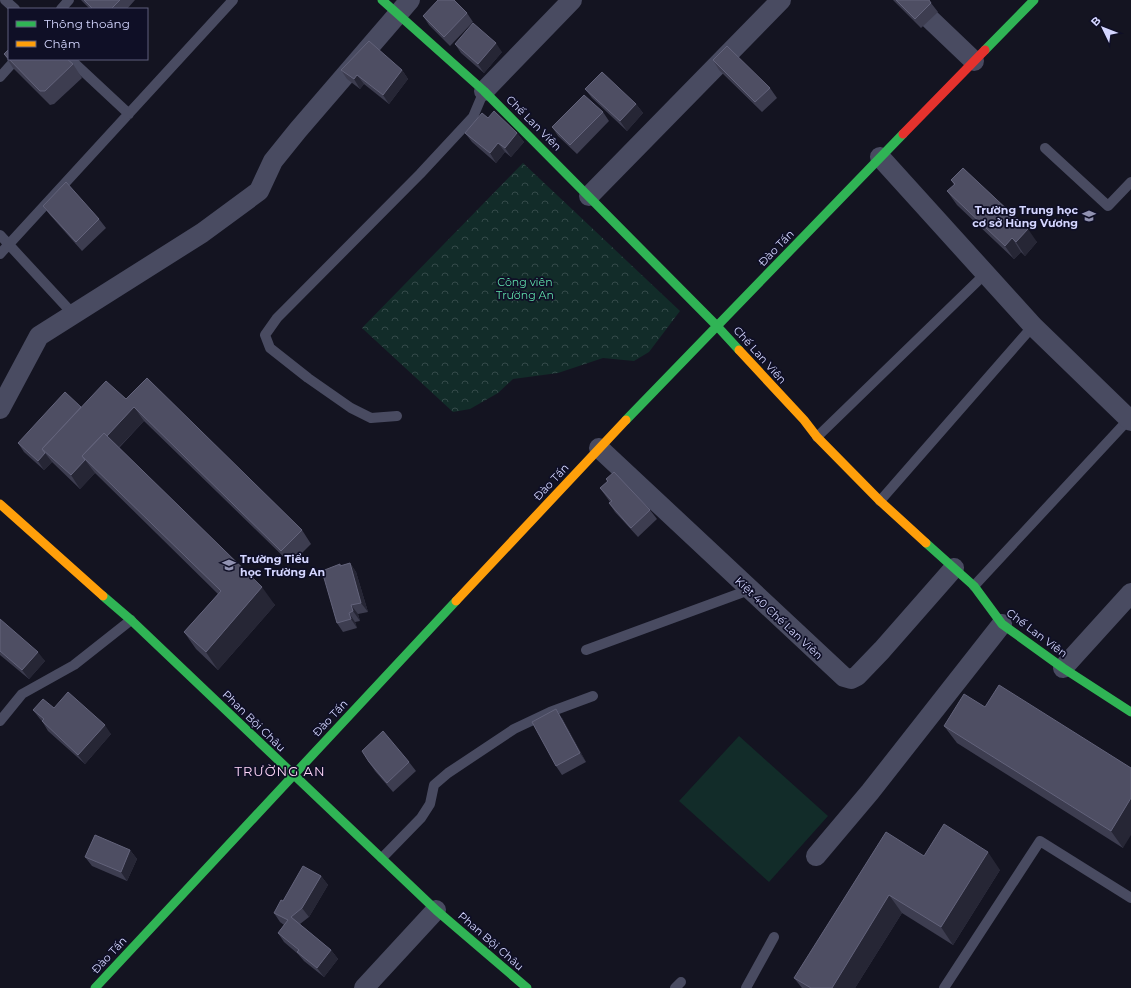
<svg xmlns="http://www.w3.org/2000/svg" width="1131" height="988" viewBox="0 0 1131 988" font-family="Montserrat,sans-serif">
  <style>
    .park { fill: url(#park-crowns) }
    .pitch { fill: #122c29 }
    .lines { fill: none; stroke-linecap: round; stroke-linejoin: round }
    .lane { stroke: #494b61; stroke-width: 10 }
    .street { stroke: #494b61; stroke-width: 20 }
    .fast { stroke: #30b455; stroke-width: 9 }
    .slow { stroke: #ff9f0a; stroke-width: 9 }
    .jam { stroke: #e5322d; stroke-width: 9 }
    .wall { fill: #3d3d50 }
    .shaded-wall { fill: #262635 }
    .building { fill: #4e4e63; stroke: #63637b }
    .labels { text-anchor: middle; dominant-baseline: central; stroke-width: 3.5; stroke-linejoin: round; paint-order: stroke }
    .street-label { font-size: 11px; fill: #d4d6ff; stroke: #0f0f26 }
    .poi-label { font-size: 11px; font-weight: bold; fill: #d4d6ff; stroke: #0f0f26; text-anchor: end }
    .park-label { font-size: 11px; fill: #5fdfaa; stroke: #0f0f26 }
    .quarter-label { font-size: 13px; letter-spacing: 1px; fill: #ffd6f7; stroke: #0f0f26 }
  </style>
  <defs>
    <pattern id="park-crowns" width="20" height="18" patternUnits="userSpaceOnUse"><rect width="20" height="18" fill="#122c29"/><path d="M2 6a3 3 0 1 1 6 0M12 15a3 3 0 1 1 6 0" fill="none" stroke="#344a49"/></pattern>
  </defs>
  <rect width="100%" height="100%" fill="#141421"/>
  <path class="park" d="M523,163L680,311L649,352L634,361L603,358L558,373L513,379L498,393L470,409L453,412L362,328Z"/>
  <path class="pitch" d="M739,736L828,816L769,882L679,801Z"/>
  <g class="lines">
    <path class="lane" d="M5,0L15,9
      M61,9L69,0
      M70,59L129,114
      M0,77L16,59
      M1045,148L1108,206L1131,182
      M0,235L74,315
      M0,254L233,0
      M397,416L371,418L351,408L308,378L270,348L265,335L277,318L420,174L473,117L484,91
      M817,437L985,274
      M880,501L1033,326
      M974,586L1129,419
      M586,650L749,590
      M0,721L22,694L74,665L131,620
      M382,858L421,818L430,804L434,785L448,773L514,729L550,712L593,696
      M675,988L681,982
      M746,988L774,937
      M944,988L1040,841L1131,898"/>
    <path class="street" d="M910,0L974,61
      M484,91L572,0
      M880,157L1033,326L1131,421
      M589,196L781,0
      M0,409L39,336L202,233L259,191L273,161L298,130L410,0
      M599,448L844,677L851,679L857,676L882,650L954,568
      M1063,668L1131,593
      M816,856L870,792L1002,624
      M364,988L436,910"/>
    <path class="fast" d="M382,0L484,91L717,326L739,350
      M985,50L1034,0
      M626,420L903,134
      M926,543L974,586L1002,624L1063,668L1131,712
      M103,596L131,620L436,910L527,988
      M95,988L456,601"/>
    <path class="slow" d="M739,350L804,420L817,437L880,501L926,543
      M0,504L103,596
      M456,601L626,420"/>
    <path class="jam" d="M903,134L985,50"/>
  </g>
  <path class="wall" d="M81,0H135L127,9H90Z
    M893,0H929L931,3L938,12L921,28Z
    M467,13L473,22L450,46L429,25L423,16Z
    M455,44L502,52L484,73L461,53Z
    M4,54L73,64L82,78L54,104L50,105L13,68Z
    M713,60L770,88L777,98L762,112L719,70Z
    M341,70H402L408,79L389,104L364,84L360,89L347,79Z
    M585,89L636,104L643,113L627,131L592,98Z
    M603,112L609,121L577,154L558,136L552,127Z
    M488,118L517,133L524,142L511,157L505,152L496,163L472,142L465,133Z
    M951,180L1037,242L1025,256L1021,252L1014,259L957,205L947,191L954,185Z
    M43,206L99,219L106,228L82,251L50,215Z
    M126,399L302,530L311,544L291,564L144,421L119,448L275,605L218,670L196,649L184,632L218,594L95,473L80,489L52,462L44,470L24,452L18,443L81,407Z
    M606,479L650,510L657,519L638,537L615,512L609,503L610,502L600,488L607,482Z
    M350,563L356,572L368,612L358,614L360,621L355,622L357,628L343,632L337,623L340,564L341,566Z
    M0,619L45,661L29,679L0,655Z
    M985,707L1131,768L1123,848L957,743L944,726Z
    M54,708L111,734L85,764L48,731L42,721L40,719L33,710Z
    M562,718L586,762L562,775L556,766Z
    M369,762H409L416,771L393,792L375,771Z
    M130,850L137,859L127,881L92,866L85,857Z
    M924,856L1000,870L953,945L902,913L855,988H802L794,978Z
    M321,876L328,885L309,917L300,924L331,950L338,959L324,977L304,961L298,954L284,942L278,933L284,925L280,922L274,913L283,901Z"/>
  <path class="shaded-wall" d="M496,43L502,52L484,73L478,64Z
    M402,70L408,79L389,104L383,95Z
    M357,75L364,84L360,89L354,79Z
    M636,104L643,113L627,131L620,121Z
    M517,133L524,142L511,157L505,148Z
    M498,143L505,152L496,163L490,153Z
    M1028,229L1037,242L1025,256L1016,242Z
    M1012,238L1021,252L1014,259L1005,246Z
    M134,407L144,421L97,470L86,459Z
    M45,453L52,462L44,470L38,461Z
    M85,460L95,473L80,489L71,475Z
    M350,563L356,572L368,612L361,603Z
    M262,587L275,605L218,670L206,652Z
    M351,605L358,614L360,621L353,611Z
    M349,613L355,622L357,628L351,619Z
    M38,652L45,661L29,679L22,670Z
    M556,709L562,718L586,762L580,753Z
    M105,725L111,734L85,764L78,755Z
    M1131,798V835L1123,848L1111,831Z
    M130,850L137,859L127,881L121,872Z
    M988,852L1000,870L953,945L941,927Z
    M321,876L328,885L309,917L302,908Z
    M889,895L902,913L855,988H832Z
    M331,950L338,959L324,977L317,968Z"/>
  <path class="building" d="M84,0H120L111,9H93Z
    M438,0H454L467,13L444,37L423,16Z
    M896,0H929L931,3L915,19Z
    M473,23L496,43L478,64L455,44Z
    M369,41L402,70L383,95L357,75L354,79L341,70Z
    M727,46L770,88L755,102L713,60Z
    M9,49V59H67L73,64L45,91H40L4,54Z
    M602,72L636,104L620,121L585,89Z
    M584,95L603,112L570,145L552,127Z
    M494,111L517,133L505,148L498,143L490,153L465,133L482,113L488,118Z
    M963,168L1028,229L1016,242L1012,238L1005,246L947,191L955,184L951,180Z
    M66,182L99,219L76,242L43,206Z
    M147,378L302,530L281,551L134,407L107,436L104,433L82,456L85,460L71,475L42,449L106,381L126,399Z
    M65,392L81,407L42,449L45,453L38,461L18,443Z
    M104,433L262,587L206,652L184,632L221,591L82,456Z
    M614,472L650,510L631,528L609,503L612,501L600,488L608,481L606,479Z
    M350,563L361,603L351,605L353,611L349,613L351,619L337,623L322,571L340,564V566Z
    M0,619L38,652L22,670L0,651Z
    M999,685L1131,768V798L1111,831L944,726L964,694L985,707Z
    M68,692L105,725L78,755L42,721L44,719L33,710L43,699L54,708Z
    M556,709L580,753L556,766L532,722Z
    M383,731L409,762L387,783L369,762L362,751Z
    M944,824L988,852L941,927L889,895L832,988H811L794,978L886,832L924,856Z
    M95,835L130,850L121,872L85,857Z
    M303,866L321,876L302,908L291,917L331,950L317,968L297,952L299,950L278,933L288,920L274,913L281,900L283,901Z"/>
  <defs>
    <g id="school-bare" transform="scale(1.08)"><path d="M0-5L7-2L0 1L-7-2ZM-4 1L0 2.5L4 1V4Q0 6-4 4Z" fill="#9192b1" stroke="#0f0f26" stroke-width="2.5" paint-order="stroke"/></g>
  </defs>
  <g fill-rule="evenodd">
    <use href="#school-bare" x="1089" y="216"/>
    <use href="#school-bare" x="229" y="565"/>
  </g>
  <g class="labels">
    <g class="street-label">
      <text transform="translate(534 123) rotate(45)">Chế Lan Viên</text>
      <text transform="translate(776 248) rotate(-46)">Đào Tấn</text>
      <text transform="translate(760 355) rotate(48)">Chế Lan Viên</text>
      <text transform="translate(551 482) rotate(-47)">Đào Tấn</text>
      <text transform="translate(779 618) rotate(43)">Kiệt 40 Chế Lan Viên</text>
      <text transform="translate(1037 633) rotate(37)">Chế Lan Viên</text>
      <text transform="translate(330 718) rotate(-47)">Đào Tấn</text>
      <text transform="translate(254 721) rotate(44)">Phan Bội Châu</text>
      <text transform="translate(491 941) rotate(41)">Phan Bội Châu</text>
      <text transform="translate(109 955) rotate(-47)">Đào Tấn</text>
    </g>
    <g class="poi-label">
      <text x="1078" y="210">Trường Trung học<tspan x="1078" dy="13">cơ sở Hùng Vương</tspan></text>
      <text x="240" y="559" text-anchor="start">Trường Tiểu<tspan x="240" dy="13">học Trường An</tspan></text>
    </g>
    <g class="park-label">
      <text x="525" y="282">Công viên<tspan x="525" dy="13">Trường An</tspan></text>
    </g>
    <g class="quarter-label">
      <text x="280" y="771">TRƯỜNG AN</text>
    </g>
  </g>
  <rect x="8" y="8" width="140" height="52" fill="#0f0f26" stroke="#5e5f7d"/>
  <rect x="16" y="21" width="20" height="6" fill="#30b455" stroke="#5e5f7d"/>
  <text x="44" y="28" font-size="12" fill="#d4d6ff">Thông thoáng</text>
  <rect x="16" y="41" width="20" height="6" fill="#ff9f0a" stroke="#5e5f7d"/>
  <text x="44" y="48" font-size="12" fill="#d4d6ff">Chậm</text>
  <g transform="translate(1103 28) rotate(313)" stroke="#0f0f26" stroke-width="3" paint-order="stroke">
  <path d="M0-3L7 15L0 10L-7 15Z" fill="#d4d6ff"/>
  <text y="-6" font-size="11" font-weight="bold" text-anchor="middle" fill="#d4d6ff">B</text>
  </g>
</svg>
